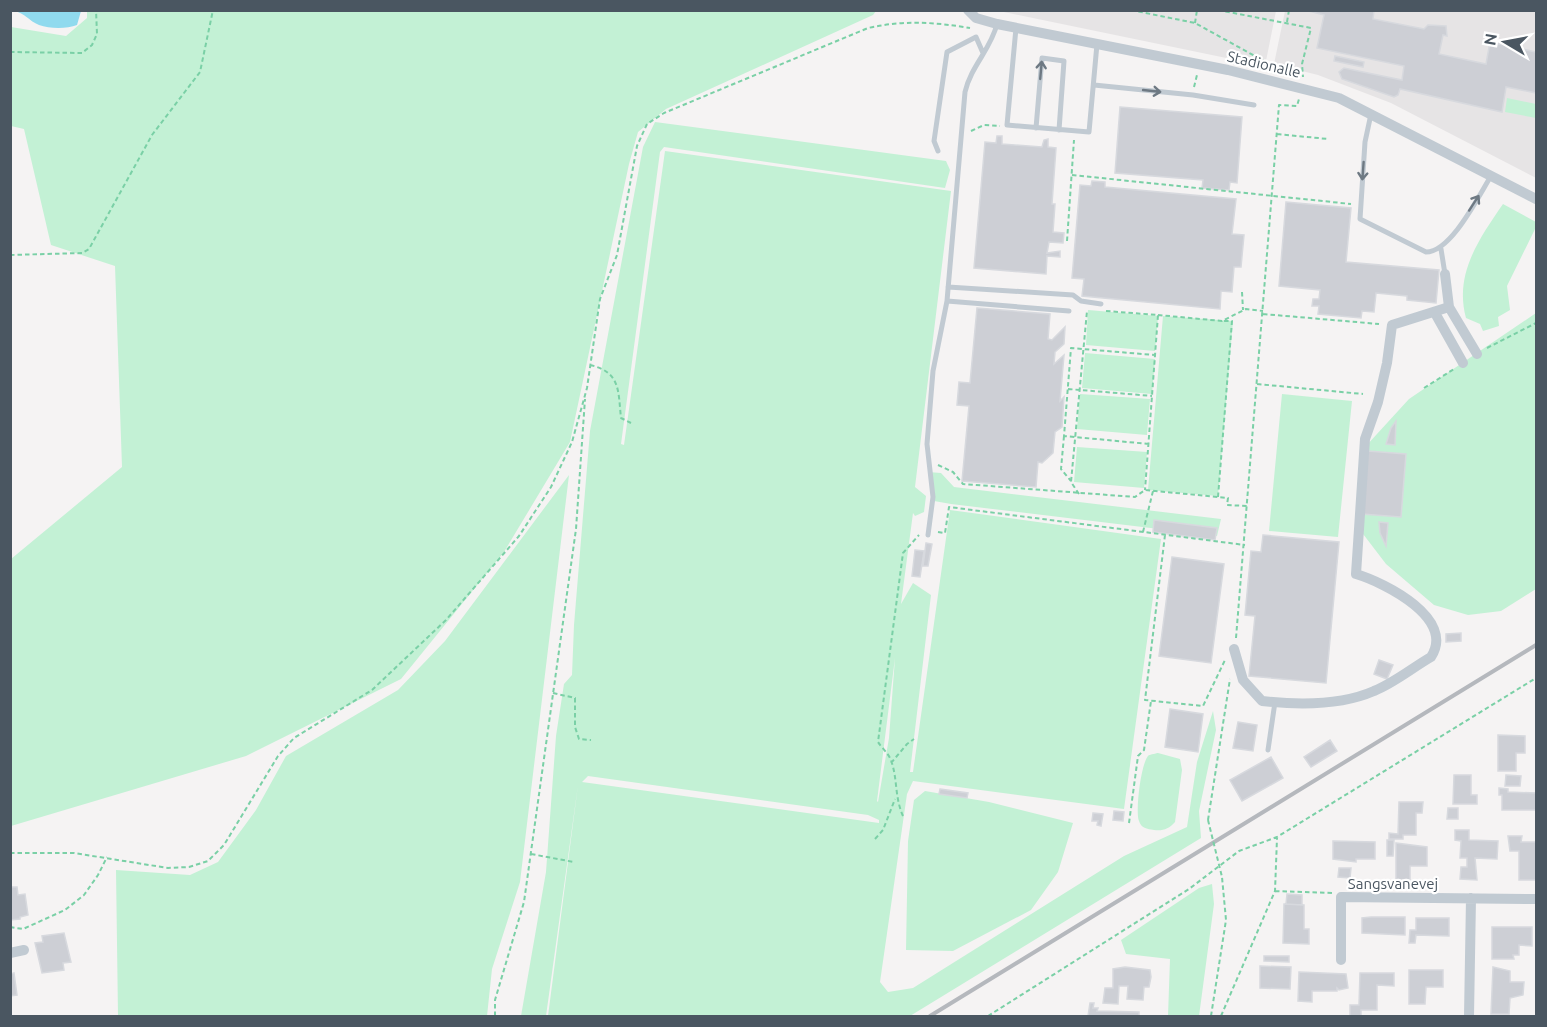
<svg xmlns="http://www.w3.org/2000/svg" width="1547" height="1027" viewBox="0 0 1547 1027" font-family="Ubuntu,sans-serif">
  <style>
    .education { fill: #e6e4e5 }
    .green { fill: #c3f1d5; fill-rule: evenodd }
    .water { fill: #90daee }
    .building { fill: #cdcfd5; stroke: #d7d9de; stroke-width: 1.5 }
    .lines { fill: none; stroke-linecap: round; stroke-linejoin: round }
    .path { stroke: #7ad0a6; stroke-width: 2; stroke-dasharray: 4.5 3; stroke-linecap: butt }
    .service { stroke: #c1cad2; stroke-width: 5 }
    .minor { stroke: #c1cad2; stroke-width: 10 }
    .rail { stroke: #b5b8bd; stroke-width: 4 }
    .path-bridge { stroke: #7ad0a6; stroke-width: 2; stroke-dasharray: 4.5 3; stroke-linecap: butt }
    .oneway { stroke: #6e7983 }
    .labels { text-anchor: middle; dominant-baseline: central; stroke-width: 4.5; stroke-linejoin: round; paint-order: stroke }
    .street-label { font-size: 15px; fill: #4a5661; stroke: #fff }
  </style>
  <rect width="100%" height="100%" fill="#f5f3f3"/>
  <path class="education" d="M999,11H1276L1265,66Z
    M1285,11H1536V178L1391,103L1318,75L1274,64Z"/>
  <path class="green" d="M87,10L876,11L873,15L666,109L638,132L629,164L570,442L504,552L401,679L246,756L11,826V559L122,467L115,266L51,245L24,129L11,126V27L66,36L87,18Z
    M1507,98L1536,104V118L1505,112Z
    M655,122L946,161L950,170L945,188L664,147L660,152L621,444L624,445L665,151L951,191L915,487L926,496L924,512L915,516L913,513L901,604L913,583L931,595L910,772H913L950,510L1161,539L1124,809L913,781L907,794L880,982L888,992L913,988L1124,856L1187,827L1197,762L1213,711L1216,730L1199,811L1201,838L910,1016H548L578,785L546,1016H521L546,872L556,736L564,684L572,675L574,625L590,431L643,147ZM895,658L889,738L878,802L877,801ZM588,776L868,815L879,820V823L582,782Z
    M1503,204L1536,222V227L1507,286L1510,310L1498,317L1499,326L1483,331L1480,324L1466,318C1454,274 1479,239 1503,204Z
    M1088,310L1158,316L1155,351L1086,345Z
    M1536,313V589L1501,611L1468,615L1434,605L1386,564L1360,530L1366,446L1409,399Z
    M1163,316L1233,321L1218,496L1148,490Z
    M1085,353L1155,359L1152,394L1082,388Z
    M1080,394L1150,399L1147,435L1077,429Z
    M1282,394L1352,401L1338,537L1269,531Z
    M1077,447L1147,452L1144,488L1074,482Z
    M928,472L941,473L954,487L1221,519L1217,536L951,504L934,501Z
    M569,475L520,882L492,969L487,1016H118L116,870L190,875L218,862L256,810L286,756L398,690L445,641Z
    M1158,753L1180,759L1182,770L1175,822C1169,829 1163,831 1154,830C1147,829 1141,828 1139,821C1135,812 1141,761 1149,755C1150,755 1157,753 1158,753Z
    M925,791L989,802L1073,823L1058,872L1031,910L953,951L906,950L908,841L914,800Z
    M1212,884L1214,904L1199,1016H1168L1170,959L1126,954L1121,940L1199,888Z"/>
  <path class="water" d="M14,11L81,10V11L77,25C67,29 50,29 39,25C29,21 25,13 14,11Z"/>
  <path class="building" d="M1305,10H1374L1373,19L1424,29L1428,25L1446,26L1447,36L1443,35L1439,54L1486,64L1490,42L1536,52V93L1506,87L1502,112L1400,89L1398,95L1394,97L1342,79L1339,72L1344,68L1402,80L1404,66L1317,48L1324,15Z
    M1335,56L1364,62L1363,67L1334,61Z
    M1120,107L1242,117L1237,183L1230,182L1229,190L1202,188L1203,180L1115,173Z
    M997,136H1002V144L1042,147L1044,140L1048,139V147L1056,148L1052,204H1055L1053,232L1064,233L1063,243L1049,242L1047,253L1060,251V257L1047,256L1046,274L974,268L985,142L996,143Z
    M1092,181L1105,182V187L1236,199L1232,234L1244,235L1241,267H1234L1232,292L1221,291L1220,309L1082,296L1084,279L1072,278L1080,185L1091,186Z
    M1286,202L1351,208L1346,262L1439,270L1436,303L1407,300V296L1376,293L1374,312L1362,311L1361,318L1318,314L1319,306H1312L1313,299H1319L1320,290L1279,286Z
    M977,308L1050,314L1048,339L1052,340L1065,327L1064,344L1055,352L1054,364L1064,355L1060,401L1064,397L1062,427L1055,432L1053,453L1042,463L1038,462L1036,487L962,481L969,406L957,405L959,382L970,383Z
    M1396,421L1395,445L1386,444L1391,428Z
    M1368,451L1406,454L1401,517L1362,514Z
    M1154,520L1217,528L1215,540L1153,532Z
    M1379,522L1388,523L1386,546L1380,533Z
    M1263,535L1339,542L1326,683L1249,676L1255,616L1245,615L1251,551L1261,552Z
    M926,543L932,544L928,566H923Z
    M915,550L924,551L920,577L912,576Z
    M1172,557L1224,564L1211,663L1159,656Z
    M1461,633V641L1446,642V634Z
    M1379,660L1393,665L1387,679L1374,674Z
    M1170,709L1203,714L1198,752L1165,747Z
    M1238,722L1257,725L1253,751L1233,748Z
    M1498,735L1525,736V753H1516V771H1498Z
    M1330,740L1337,751L1311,767L1304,757Z
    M1271,757L1283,778L1242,801L1230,780Z
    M1454,775H1471V795H1477V804H1453Z
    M1506,775L1521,776L1520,786H1505Z
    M1499,788L1508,789V792L1536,793V810H1502V795H1499Z
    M940,789L968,793L967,798L939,794Z
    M1399,802H1423L1422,813H1416V835H1403V839H1389V833L1398,834Z
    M1448,808H1458V819H1447Z
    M1114,811L1124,812L1123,821L1113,820Z
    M1093,813L1103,814L1101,826L1097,825L1098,821H1092Z
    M1455,830H1469V840L1498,841L1497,859L1475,858L1477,880L1460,879L1461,867H1467V858H1460L1461,841L1455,840Z
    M1508,836H1522L1521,842H1536V880H1519V851H1510Z
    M1387,840H1394L1393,856H1387Z
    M1333,841L1375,842V859H1356V862L1333,859Z
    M1396,843L1427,847V866H1410V880H1396Z
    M1339,868H1351L1350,878L1338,877Z
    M10,887H17L18,895L25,894L28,915L20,917V919L10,920Z
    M1287,894L1302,895V905L1286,904Z
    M1284,904L1304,905V929H1309V944L1283,943Z
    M1371,917H1405V935L1362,933V918Z
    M1416,918H1449V936L1416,935L1415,943H1409L1410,930H1416Z
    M1492,927H1532V946L1519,945V955H1513L1514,959H1492Z
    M64,933L71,962L63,963L64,970L42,973L35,943L43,942L42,936Z
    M1264,956H1289V962L1264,961Z
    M1260,966L1291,967L1290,989L1260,988Z
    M1125,967L1150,970L1151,977L1149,987H1144L1143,1000L1127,999L1128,986H1119L1118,1004L1103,1003L1105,988H1113V969Z
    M1493,967L1510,971V982H1524L1523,995L1510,998L1509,1014H1491Z
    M1409,970H1443V987H1426L1425,1004H1409Z
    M1299,972L1346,974L1348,988L1339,990L1337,988V991H1312V1002L1298,1001Z
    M14,973L17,995L10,996V974Z
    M1360,973H1394V986L1377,985V1010H1361V1016H1350V1005H1359Z
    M1090,1003H1094L1093,1008H1098L1097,1011L1139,1012V1016H1088Z"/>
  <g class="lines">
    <path class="path" d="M1131,10L1195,23L1282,71
      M1218,10L1311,28L1302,64L1303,77
      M1287,22L1289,10
      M1195,23L1197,10
      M10,52L82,53L92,45L97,34L96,10
      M1194,87L1197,75
      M971,131L984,125L1000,126
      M1277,134L1328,139
      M1072,175L1351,204
      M1067,241L1074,140
      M10,255L82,253L89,249L152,135L200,72L213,10
      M1242,292L1243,310
      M1106,311L1158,315L1145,490
      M1263,314L1379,324
      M1158,315L1222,321L1246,309L1263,311
      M1487,348L1536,323
      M590,365C621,372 618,391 621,418L631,423
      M1257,384L1363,394
      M1424,388L1454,369
      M1068,389L1152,396
      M1064,436L1061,469L1071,481
      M1149,444L1064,436L1071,348L1155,355
      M938,465L953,472L963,484L1135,497L1145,490L1228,498L1227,505L1247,506
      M1079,494L1071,482L1087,311
      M1218,497L1232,321H1222
      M938,532L945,533L949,507L1245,545
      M1143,532L1153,491
      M1165,535L1145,700L1203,706L1225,660
      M1236,638L1279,105L1297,106L1299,99
      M553,693L575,698V727L579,739L591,740
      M891,763L907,744L914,739
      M903,816C894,796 898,776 890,758C887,752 881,747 878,742L903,553L919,535
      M1208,820L1230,679
      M1129,823L1138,756L1144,750L1151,701
      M875,839L883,830L895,799
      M10,853H74L168,868L189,867L208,861L224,845L278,756L294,738L372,690L446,620L519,536L551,487L572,442L587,388L600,299L617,255L637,146L647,124L664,113L868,28C904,20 934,22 970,28
      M531,854L574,862
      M1275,891L1332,893
      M10,927L23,929L65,910L84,895L98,875L107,857
      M495,1016V1000L524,902L576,529L585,399
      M988,1016L1189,889L1239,851L1277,837L1536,678
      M1211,1016L1226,920L1222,877
      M1221,1016L1275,891L1277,838"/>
    <path class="service" d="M997,24C991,49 971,66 965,92L947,301L1069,311
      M1016,28L1007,125L1089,132L1097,44
      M1094,85L1193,95L1254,105
      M1371,114L1365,142L1360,219L1426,252C1451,252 1478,197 1491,176
      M1036,128L1042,58L1064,61L1059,130
      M938,151L934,141L947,52L976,37L983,53
      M1441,249L1445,274
      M948,287L1073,295L1081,301L1101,304
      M928,535L933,497L927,444L933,371L947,301
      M1268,750L1275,702"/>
    <path class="minor" d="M968,10L976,18L997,24L1228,70L1339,98L1536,199
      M1449,307L1477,354
      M1435,313L1463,363
      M1234,649L1243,680L1262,701C1298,705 1340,706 1374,691C1394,683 1412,668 1431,657C1456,619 1386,583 1356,574L1365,439L1378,402L1387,363L1392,325L1449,307L1445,274
      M10,953L24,950
      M1341,960V897L1536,899
      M1469,1016L1471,898"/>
    <path class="rail" d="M930,1016L1536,645"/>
    <path class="path-bridge" d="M1208,820L1222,877"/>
  </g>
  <defs><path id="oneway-shaft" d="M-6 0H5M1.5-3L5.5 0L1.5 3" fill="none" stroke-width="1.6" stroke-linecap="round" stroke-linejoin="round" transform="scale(1.5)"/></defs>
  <g class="oneway">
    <use href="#oneway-shaft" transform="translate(1041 70) rotate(-85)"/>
    <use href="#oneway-shaft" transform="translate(1152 91) rotate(6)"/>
    <use href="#oneway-shaft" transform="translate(1363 171) rotate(94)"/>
    <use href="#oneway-shaft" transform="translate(1474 203) rotate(-57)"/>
  </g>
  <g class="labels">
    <g class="street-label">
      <text transform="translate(1264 64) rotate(13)">Stadionalle</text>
      <text x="1393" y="883">Sangsvanevej</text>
    </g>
  </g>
  <rect width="1547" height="1027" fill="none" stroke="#4a5661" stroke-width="24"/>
  <g transform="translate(1505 42) rotate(280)" stroke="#ffffff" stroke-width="4.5" paint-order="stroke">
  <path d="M0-4.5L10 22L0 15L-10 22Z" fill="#4a5661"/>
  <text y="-9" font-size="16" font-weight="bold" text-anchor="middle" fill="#4a5661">N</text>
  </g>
</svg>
